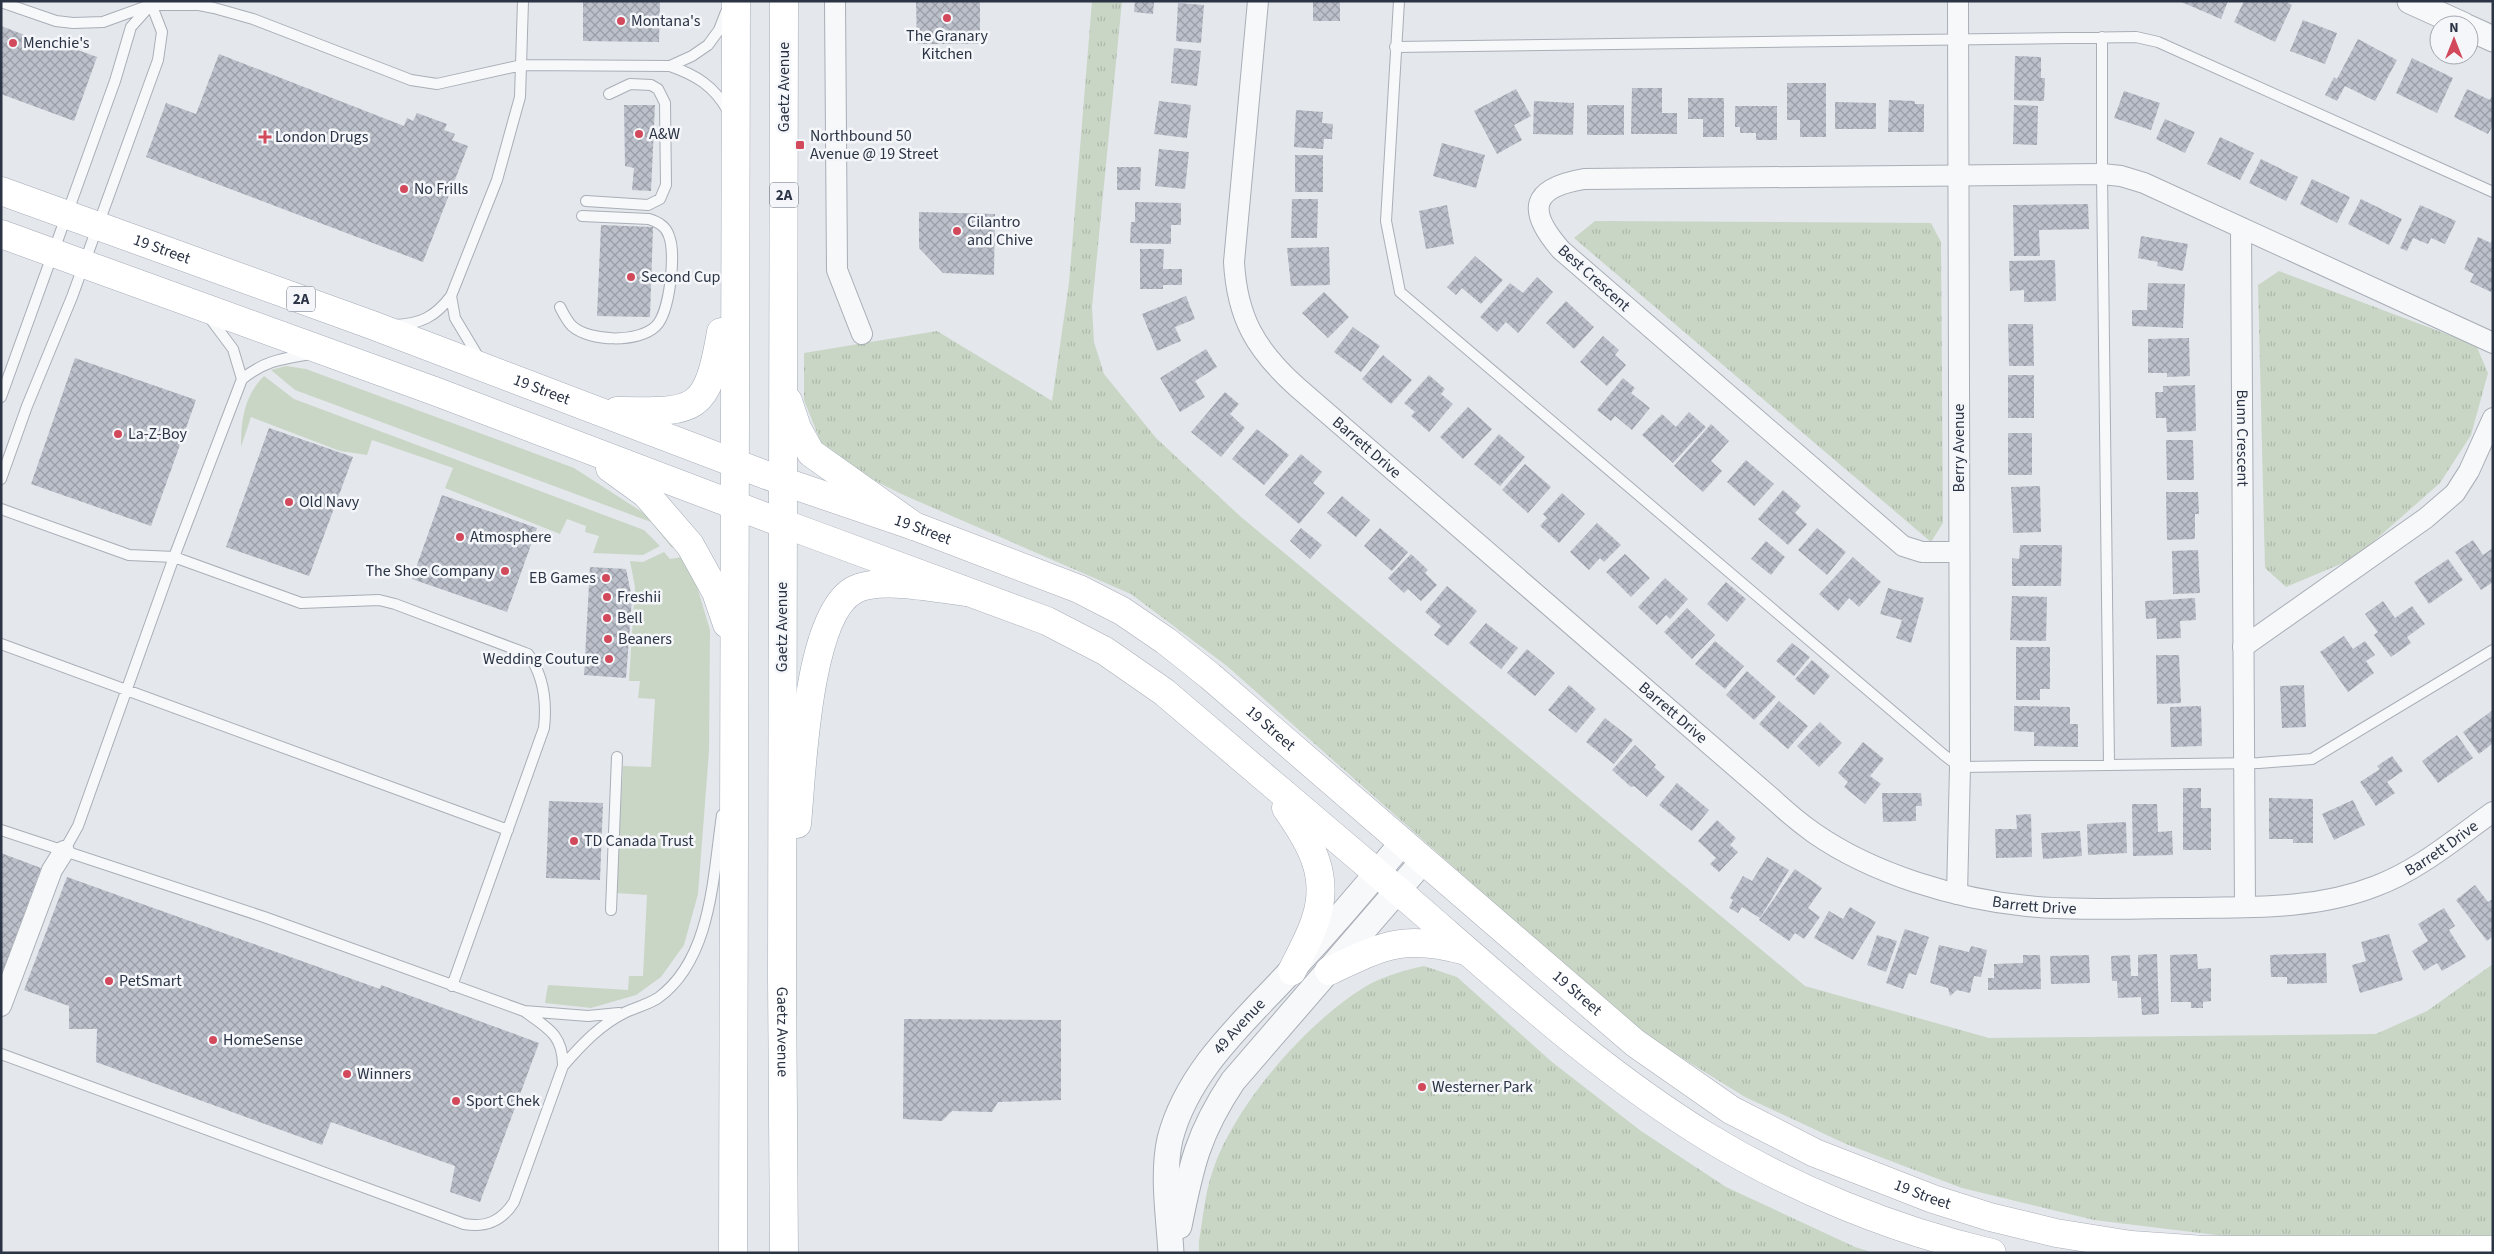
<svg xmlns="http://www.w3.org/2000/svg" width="2494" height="1254" viewBox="0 0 2494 1254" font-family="'Source Sans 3',sans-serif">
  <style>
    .grass { fill: #c9d6c5 }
    .park { fill: url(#park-tufts) }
    .building { fill: url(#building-cross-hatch) }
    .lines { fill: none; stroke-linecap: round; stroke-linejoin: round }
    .service-casing { stroke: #a9aeb7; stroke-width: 12 }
    .minor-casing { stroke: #a9aeb7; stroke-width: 22 }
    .tertiary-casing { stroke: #a9aeb7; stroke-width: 27 }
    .secondary-casing { stroke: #a9aeb7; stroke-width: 29 }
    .primary-casing { stroke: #a3abb8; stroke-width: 29 }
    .service { stroke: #f7f8fa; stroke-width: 10 }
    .minor { stroke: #f7f8fa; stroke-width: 20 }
    .tertiary { stroke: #f7f8fa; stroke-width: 25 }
    .secondary { stroke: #fff; stroke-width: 28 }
    .primary { stroke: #fff; stroke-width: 28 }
    .poi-dot { fill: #d1495b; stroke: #f4f6f9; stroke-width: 2 }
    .labels { text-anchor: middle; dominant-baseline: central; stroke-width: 5; stroke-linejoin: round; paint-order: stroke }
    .shield { fill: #f4f6f9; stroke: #676e7b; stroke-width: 1 }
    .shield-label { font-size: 15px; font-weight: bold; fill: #2b3445 }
    .poi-label { font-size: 16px; fill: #2b3445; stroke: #f4f6f9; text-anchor: start }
    .street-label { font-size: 16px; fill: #2b3445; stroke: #f4f6f9 }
  </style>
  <defs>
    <pattern id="park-tufts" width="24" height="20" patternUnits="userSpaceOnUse" patternTransform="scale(1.25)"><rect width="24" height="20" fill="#c9d6c5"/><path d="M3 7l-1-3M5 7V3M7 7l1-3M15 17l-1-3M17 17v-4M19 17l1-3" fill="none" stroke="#adb8ab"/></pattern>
    <pattern id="building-cross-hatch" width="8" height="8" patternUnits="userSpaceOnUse" patternTransform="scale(1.25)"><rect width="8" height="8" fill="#bbc0ca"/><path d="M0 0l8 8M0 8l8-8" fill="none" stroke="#989da6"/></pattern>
  </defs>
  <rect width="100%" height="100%" fill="#e4e7ec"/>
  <path class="grass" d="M286,366L306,369L574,468L653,519L676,545L672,548L651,522L295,390L271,370Z
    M264,376L294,399L644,530L660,546L643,555L593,553L599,536L585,532L586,526L567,519L560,534L445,488L453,468L372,440L367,455L340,451L251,417L241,447C241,420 244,396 264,376Z
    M664,552L670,559L682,557L695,580L710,630L709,751L698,894L684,945L661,977L636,995L591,1008L545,1003L548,985L628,990L629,976H643L647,895L616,893L623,766L651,767L655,699L638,698L640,681H629L635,587L630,561L643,562Z"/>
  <path class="park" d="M1092,1H1122L1092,307L1094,342L1104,374L1156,438L1241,517L1805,986L1989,1038L2376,1034L2427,1011L2493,964V1241L2233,1237L2094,1220L1962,1188L1846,1144L1745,1097L1658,1043L1625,1019L1227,666L1131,594L899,493L826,455L804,400V353L937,331L1052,401L1069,283Z
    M1595,221L1931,223L1941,242L1943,523L1931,542L1574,238Z
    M2279,271L2476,345L2488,373L2471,435L2440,483L2355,558L2286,587L2265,568L2258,285Z
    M1424,966L1457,977L1552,1062L1641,1131L1726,1187L1855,1247L1874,1253H1199V1241C1203,1218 1205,1192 1213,1170C1235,1104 1310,1018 1370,984C1387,975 1406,970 1424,966Z"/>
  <path class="building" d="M583,1H660L659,42L583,41Z
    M916,1H980V44H917Z
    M1135,1H1154L1153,14L1134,12Z
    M1313,1H1340V21H1313Z
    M2179,1H2228L2221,19Z
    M2244,1H2285L2292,5L2275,42L2234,22Z
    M1178,3L1204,5L1201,43L1176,41Z
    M2303,20L2337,33L2325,64L2290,51Z
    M1,26L43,42L44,38L97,57L74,121L1,94Z
    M2358,39L2397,60L2375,101L2345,86L2337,101L2325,95L2334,77L2337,79Z
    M1174,48L1201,51L1197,86L1171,83Z
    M219,54L404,126L407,118L413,121L417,113L447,124L444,130L455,134L452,140L468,146L423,262L146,157L166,103L196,114Z
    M2015,56L2041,57V78H2045L2044,101L2014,100Z
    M2412,58L2453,78L2437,113L2396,93Z
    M1787,83H1826V137H1800V120H1787Z
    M1632,88H1662V113H1677V134H1631Z
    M1516,89L1531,116L1514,125L1522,140L1497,154L1474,111Z
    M2467,89L2490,100L2493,94V125L2488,134L2454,117Z
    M2124,91L2160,103L2151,130L2114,118Z
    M1688,98H1724V137H1703V119H1688Z
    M1889,100L1915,101V104H1924V132H1888Z
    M1159,101L1191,105L1187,138L1154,134Z
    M1534,101L1574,103L1573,135L1533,134Z
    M1835,102L1876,103V129H1835Z
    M624,105H655L651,191L632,190L634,168L625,166Z
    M1587,105H1624V135H1587Z
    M2014,105L2038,106L2037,145L2013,144Z
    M1735,106H1777V140H1756V133H1740V127H1735Z
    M1296,110L1323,112L1322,123L1333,124L1332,139H1324L1323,149L1294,147Z
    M2165,119L2195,132L2185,153L2156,139Z
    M2220,137L2254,153L2240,180L2207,164Z
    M1442,143L1485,155L1476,188L1433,176Z
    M1159,149L1189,152L1185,189L1155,186Z
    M1295,155H1323V192H1295Z
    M2261,159L2298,177L2286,201L2249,183Z
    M1117,167H1141L1140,190H1117Z
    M2312,179L2350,197L2337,223L2300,204Z
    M1292,199H1318L1317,238H1291Z
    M2361,199L2402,219L2389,245L2348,224Z
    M1135,202L1181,203V225H1171V244L1130,243L1131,222H1135Z
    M2088,204L2089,229L2039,230L2040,256H2014L2013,205Z
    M1447,205L1454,244L1426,249L1419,211Z
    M2420,205L2456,221L2445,244L2431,238L2428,244L2413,238L2407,251L2400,248Z
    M919,212L995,214L994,275L943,273L919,248Z
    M601,225L653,227L650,317L597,316Z
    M2141,236L2188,244L2183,271L2157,266L2158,262L2138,258Z
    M2478,237L2491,243L2493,237V287L2491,292L2470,282L2474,274L2464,269Z
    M1329,247L1330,285L1291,286L1287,248Z
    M1140,249H1164L1163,269H1182V285H1163V289H1140Z
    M1475,256L1503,280L1481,304L1462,288L1456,295L1447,287Z
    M2055,260L2056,301L2024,302V290L2010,291L2009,261Z
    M1537,277L1553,292L1518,333L1506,322L1497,332L1480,317L1510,283L1523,293Z
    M2148,283L2185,284L2183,328L2132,326V310H2147Z
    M1324,292L1349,317L1328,338L1302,313Z
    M1186,296L1195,319L1175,327L1181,341L1157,351L1142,314Z
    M1566,301L1594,327L1574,349L1546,323Z
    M2008,324H2033L2034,366H2009Z
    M1353,327L1380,346L1361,372L1334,352Z
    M1603,336L1619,350L1615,355L1626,365L1607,386L1580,362Z
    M2189,338L2190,376L2167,377V373H2148V339Z
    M1206,349L1217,367L1195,381L1205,397L1180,412L1160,378Z
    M1383,355L1412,380L1391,404L1362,379Z
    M75,358L196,400L151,526L31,484Z
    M1429,375L1445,389L1441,394L1453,404L1429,432L1411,416L1415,412L1404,403Z
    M2008,375H2034V418H2008Z
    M1623,378L1635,388L1631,393L1650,408L1632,430L1615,416L1611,421L1597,410Z
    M2195,385L2196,431L2167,432L2166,418H2156L2155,392H2163V386Z
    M1225,392L1239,404L1230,414L1245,428L1221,457L1191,432Z
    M1468,407L1492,429L1463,459L1440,437Z
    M1689,412L1706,427L1673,463L1642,435L1662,414L1676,427Z
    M1711,424L1729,441L1711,461L1722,471L1703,492L1674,466Z
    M269,428L353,457L309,576L226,547Z
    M1257,429L1289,455L1264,485L1232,459Z
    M2008,433H2032V475H2008Z
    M1499,434L1525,457L1500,486L1474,464Z
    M2166,440H2193L2194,480H2167Z
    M1301,454L1322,472L1313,483L1325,493L1299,524L1265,495Z
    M1746,460L1774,484L1754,506L1727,482Z
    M1525,464L1551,487L1528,513L1502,490Z
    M2040,486L2041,532L2013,533L2011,487Z
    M1783,490L1801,506L1795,513L1807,524L1788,545L1758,519Z
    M2166,492H2198L2199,514H2195V539L2167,540Z
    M1562,493L1585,514L1559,543L1540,526L1547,518L1543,514Z
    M442,495L537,528L507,612L412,579Z
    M1342,496L1370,520L1356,537L1327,513Z
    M1597,523L1621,545L1604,562L1600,558L1589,570L1570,552Z
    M1301,528L1322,545L1310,559L1290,541Z
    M1380,528L1408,552L1392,571L1364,546Z
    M1817,528L1846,552L1827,575L1798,550Z
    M2473,540L2483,555L2493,548V582L2481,590L2455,552Z
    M1766,541L1785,557L1771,575L1751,559Z
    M2020,545H2062L2061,586H2012V558L2019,559Z
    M2198,550L2200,593L2173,594L2172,551Z
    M1411,554L1428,570L1425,573L1437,585L1421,601L1408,589L1404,593L1388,578Z
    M1625,554L1650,578L1631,597L1606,572Z
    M1853,557L1881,582L1859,607L1849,598L1838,611L1819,594Z
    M2448,559L2463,580L2429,604L2414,582Z
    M590,567L626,569L632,598L626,678L584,675Z
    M1665,578L1688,599L1670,619L1666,615L1657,625L1638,607Z
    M1726,582L1746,599L1727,622L1707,604Z
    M1447,586L1477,611L1448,646L1434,635L1441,626L1425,612Z
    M1888,588L1924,598L1911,643L1896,638L1902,620L1880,614Z
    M2012,596L2047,597L2046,641L2010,640Z
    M2195,598L2196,620L2180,621L2181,638L2157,639L2156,618L2146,619L2145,601Z
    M2383,601L2395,618L2412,606L2425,624L2407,637L2411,643L2391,657L2374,635L2378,632L2365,614Z
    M1687,608L1715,635L1692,659L1664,632Z
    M1486,623L1518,648L1501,669L1469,643Z
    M2344,636L2353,649L2365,641L2375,655L2366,661L2374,673L2348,692L2320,652Z
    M1715,641L1744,666L1725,689L1695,664Z
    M1792,643L1810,657L1794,676L1776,661Z
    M2016,647H2050V689H2040V700H2016Z
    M1527,649L1555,673L1535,696L1507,673Z
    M2156,655H2179L2181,703L2157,704Z
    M1812,660L1830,676L1814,695L1795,679Z
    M1747,671L1776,697L1754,720L1726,695Z
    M1569,685L1596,709L1576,733L1548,710Z
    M2304,685L2306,727L2282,728L2280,686Z
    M1779,701L1808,726L1788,749L1759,724Z
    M2014,706L2070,707V724H2078V747L2034,746V732L2014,731Z
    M2201,706L2202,746L2171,747L2170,707Z
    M2493,710V743L2479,754L2463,732Z
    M1605,718L1633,740L1614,764L1586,742Z
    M1820,722L1842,743L1819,767L1797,746Z
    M2457,735L2473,758L2438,783L2422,761Z
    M1863,742L1884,759L1870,776L1881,784L1865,804L1844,787L1848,782L1838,773Z
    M1635,745L1656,765L1654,767L1665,777L1647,797L1634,786L1631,787L1612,770Z
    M2392,756L2403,771L2387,782L2395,793L2376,806L2360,782L2380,769L2377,766Z
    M1677,783L1709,810L1692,831L1659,805Z
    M2183,788H2201V808H2211V850H2183Z
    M1882,793H1921L1922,806H1916V821L1883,822Z
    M2269,798L2313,799V843H2293V839H2269Z
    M2353,800L2365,825L2334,840L2322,814Z
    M549,801L603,803L600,880L546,878Z
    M2132,804H2157L2158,832L2172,831L2173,855L2133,856Z
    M2031,814L2032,857L1996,858L1995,829H2017L2016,815Z
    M1717,820L1736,838L1730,845L1738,852L1719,872L1710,864L1716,858L1698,841Z
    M2126,822L2127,853L2088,855L2087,824Z
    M2080,831L2082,856L2043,859L2041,833Z
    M1,853L41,868L1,976Z
    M1767,857L1789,870L1760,918L1742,907L1738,913L1729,908L1733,900L1730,898L1743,876L1752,881Z
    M1795,869L1822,888L1808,908L1820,917L1804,939L1795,933L1789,941L1759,920Z
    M67,877L380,989L381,985L539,1043L480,1202L450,1192L455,1166L331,1122L322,1145L96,1062L97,1029H69V1006L24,990Z
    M2475,885L2488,902L2493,899V936L2487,941L2456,900Z
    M1850,907L1876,922L1853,960L1814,938L1829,911L1843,919Z
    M2444,908L2455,926L2449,930L2466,957L2442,971L2437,963L2424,971L2412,951L2428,941L2418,924Z
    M1905,929L1929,937L1916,975L1909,973L1903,989L1886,983Z
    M2389,934L2403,980L2360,993L2352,965L2366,961L2361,942Z
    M1877,935L1897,941L1886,972L1867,965Z
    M1939,945L1969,952L1971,946L1987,950L1981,977L1974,976L1970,993L1957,990L1950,996L1948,988L1930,983Z
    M2326,953L2327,983L2287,984V977H2271L2270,955Z
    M2157,954L2159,1014L2142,1015L2141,997L2118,998L2117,981H2112L2111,956L2130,955L2131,976H2138V955Z
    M2197,954L2198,969L2211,968V1001L2203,1002V1008H2191V1002H2171L2170,955Z
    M2023,955H2040L2041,989L1988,990V978H1994V964L2023,963Z
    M2089,955L2090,983L2051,984L2050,956Z
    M904,1019L1061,1020V1100L998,1102L992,1112L952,1111L942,1121L903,1119Z"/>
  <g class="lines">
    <g class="service-casing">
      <path id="service" d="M1399,1L1386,221L1400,292L1944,755L1960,767L2259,763L2312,759L2493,650
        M1,2L56,21L73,23L103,22L150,5H199L214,8L253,19L411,80L437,84L522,65L670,66L692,56L708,45L719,30L726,12
        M2102,37V174L2109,765
        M1395,47L2136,37L2158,42L2493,192
        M670,66C696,75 714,86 728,111
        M586,201L648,205L660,199L666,185L665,103L658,89L651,85L630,84L609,94
        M451,296L455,318L479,358
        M560,307C563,313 567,321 572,326C590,342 639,343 656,326C670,312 676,253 669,236C666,226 658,222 649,219L582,216
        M209,317L233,349L242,379
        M394,325C421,324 435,317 451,296L497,180L520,97L523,1
        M1,397L115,81L131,27L148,8
        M1,479L27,406L72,297L158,60L162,32L150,1
        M1,509L129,555L174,557L301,603L379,600L395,604L528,654C544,676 547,701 544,728L452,986
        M1,644L508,830
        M1,830L264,917L524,1011C548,1028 563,1035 563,1066L514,1202C502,1221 486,1228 464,1224L1,1054
        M64,851L78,826L174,557L242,379C266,360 282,359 310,354
        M611,910L617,757
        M524,1011L588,1016L619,1013
        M563,1066C582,1044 601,1024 626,1012C637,1007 649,1004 658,998C712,959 713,875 722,815"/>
    </g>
    <g class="minor-casing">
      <g id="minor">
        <path d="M835,1L837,270L862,334"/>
        <path id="s1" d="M1258,1L1234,262C1237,318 1256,350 1297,387L1775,801C1787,812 1800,823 1814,833C1873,874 1956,899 2027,906C2079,911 2133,908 2185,908C2249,907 2315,910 2376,886C2419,870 2456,838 2493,812"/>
        <path id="s2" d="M2241,228L2245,907"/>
        <path d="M1959,552H1922L1903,546L1561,250C1526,210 1531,188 1584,179L2102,174L2121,176L2144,183L2493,343"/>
        <path d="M2243,647L2426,518L2455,493L2469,471L2493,418"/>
        <path d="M1957,894L1960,767L1958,1"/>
        <path d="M1,1006L52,870L64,851"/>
      </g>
    </g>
    <g class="tertiary-casing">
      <g id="tertiary">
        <path d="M2410,1L2463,25"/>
        <path d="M2469,28L2493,39"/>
        <path d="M1179,1226C1191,1166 1198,1133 1233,1081L1423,861"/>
        <path id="s3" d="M1171,1253C1169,1217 1162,1175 1170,1139C1188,1070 1244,1022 1290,972C1329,930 1366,887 1402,843"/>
      </g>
    </g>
    <g class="secondary-casing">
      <g id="secondary">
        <path id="s4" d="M782,481L914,526L1079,589L1122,611L1166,641L1210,676L1635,1043L1731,1110L1815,1153L1933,1199L1990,1217L2056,1233L2131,1245L2204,1250H2493"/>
        <path d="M782,523L1047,621L1105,651L1164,692C1241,758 1319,823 1396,889C1496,975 1594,1067 1706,1136C1793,1189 1893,1230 1992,1253"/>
        <path d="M1286,808C1310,842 1330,875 1316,918C1311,936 1300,954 1292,971"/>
        <path d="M1329,971C1384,945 1404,934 1466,951"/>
      </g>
    </g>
    <g class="primary-casing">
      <g id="primary">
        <path id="s5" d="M784,1L782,977L784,1253"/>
        <path id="s6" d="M1,191L372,325L782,481"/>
        <path d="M1,234L437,392L782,523"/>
        <path d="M788,401L797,428L811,453L914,526"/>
        <path d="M617,411C696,412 707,414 721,332"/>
        <path d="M610,468L646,494L690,545L716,592L727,624"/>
        <path d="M797,824C802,772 807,616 854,590C880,576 938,589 967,592"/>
        <path d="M733,1253L736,1"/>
      </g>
    </g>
    <use href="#service" class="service"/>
    <use href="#minor" class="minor"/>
    <use href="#tertiary" class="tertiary"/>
    <use href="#secondary" class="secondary"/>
    <use href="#primary" class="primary"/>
  </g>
  <g class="poi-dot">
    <circle cx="947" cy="18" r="5"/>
    <circle cx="621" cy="21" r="5"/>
    <circle cx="13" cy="43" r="5"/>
    <circle cx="639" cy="134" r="5"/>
    <path d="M262.5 129.5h5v5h5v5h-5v5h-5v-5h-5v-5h5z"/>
    <rect x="795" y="140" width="10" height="10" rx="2.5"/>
    <circle cx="404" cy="189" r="5"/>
    <circle cx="957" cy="231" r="5"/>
    <circle cx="631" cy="277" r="5"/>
    <circle cx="118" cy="434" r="5"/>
    <circle cx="289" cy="502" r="5"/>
    <circle cx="460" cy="537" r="5"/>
    <circle cx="505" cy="571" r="5"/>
    <circle cx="606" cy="578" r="5"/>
    <circle cx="607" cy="597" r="5"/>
    <circle cx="607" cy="618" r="5"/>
    <circle cx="608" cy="639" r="5"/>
    <circle cx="609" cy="659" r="5"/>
    <circle cx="574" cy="841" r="5"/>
    <circle cx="109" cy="981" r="5"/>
    <circle cx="213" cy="1040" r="5"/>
    <circle cx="347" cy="1074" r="5"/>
    <circle cx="1422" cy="1087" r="5"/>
    <circle cx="456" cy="1101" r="5"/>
  </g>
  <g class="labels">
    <g class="shield">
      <rect x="770" y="182.5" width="28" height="25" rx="4"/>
      <rect x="287" y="286.5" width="28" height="25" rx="4"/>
    </g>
    <g class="shield-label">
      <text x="784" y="195">2A</text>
      <text x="301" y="299">2A</text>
    </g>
    <g class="poi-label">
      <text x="631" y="21">Montana's</text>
      <text x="947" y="36" text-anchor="middle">The Granary<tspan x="947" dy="18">Kitchen</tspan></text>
      <text x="23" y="43">Menchie's</text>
      <text x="649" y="134">A&amp;W</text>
      <text x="810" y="136">Northbound 50<tspan x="810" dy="18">Avenue @ 19 Street</tspan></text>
      <text x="275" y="137">London Drugs</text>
      <text x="414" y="189">No Frills</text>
      <text x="967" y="222">Cilantro<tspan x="967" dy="18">and Chive</tspan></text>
      <text x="641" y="277">Second Cup</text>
      <text x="128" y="434">La-Z-Boy</text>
      <text x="299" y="502">Old Navy</text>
      <text x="470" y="537">Atmosphere</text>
      <text x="495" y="571" text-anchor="end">The Shoe Company</text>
      <text x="596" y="578" text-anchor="end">EB Games</text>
      <text x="617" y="597">Freshii</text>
      <text x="617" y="618">Bell</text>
      <text x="618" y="639">Beaners</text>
      <text x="599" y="659" text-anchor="end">Wedding Couture</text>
      <text x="584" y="841">TD Canada Trust</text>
      <text x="119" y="981">PetSmart</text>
      <text x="223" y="1040">HomeSense</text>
      <text x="357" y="1074">Winners</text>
      <text x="1432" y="1087">Westerner Park</text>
      <text x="466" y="1101">Sport Chek</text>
    </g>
    <g class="street-label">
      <text transform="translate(784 87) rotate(-90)">Gaetz Avenue</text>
      <text stroke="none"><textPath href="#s6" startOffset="171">19 Street</textPath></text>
      <text transform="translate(1594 278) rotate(42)">Best Crescent</text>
      <text stroke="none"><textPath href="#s6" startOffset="576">19 Street</textPath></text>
      <text stroke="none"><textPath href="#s2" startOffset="210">Bunn Crescent</textPath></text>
      <text stroke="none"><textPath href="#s1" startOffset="499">Barrett Drive</textPath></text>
      <text transform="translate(1959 448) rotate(-90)">Berry Avenue</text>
      <text stroke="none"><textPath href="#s4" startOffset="149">19 Street</textPath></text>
      <text transform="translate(782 627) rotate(-90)">Gaetz Avenue</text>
      <text stroke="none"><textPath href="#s1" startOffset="904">Barrett Drive</textPath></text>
      <text stroke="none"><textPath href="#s4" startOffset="554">19 Street</textPath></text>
      <text stroke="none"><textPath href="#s1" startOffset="1744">Barrett Drive</textPath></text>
      <text stroke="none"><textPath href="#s1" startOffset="1324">Barrett Drive</textPath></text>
      <text stroke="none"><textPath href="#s4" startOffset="959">19 Street</textPath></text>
      <text stroke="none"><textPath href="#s3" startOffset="248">49 Avenue</textPath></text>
      <text stroke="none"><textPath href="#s5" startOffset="1031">Gaetz Avenue</textPath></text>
      <text stroke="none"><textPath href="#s4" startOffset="1362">19 Street</textPath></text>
    </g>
  </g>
  <rect width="2494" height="1254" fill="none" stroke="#2b3445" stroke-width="5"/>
  <g transform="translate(2454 40)"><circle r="24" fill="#f4f6f9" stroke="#a4a8b1"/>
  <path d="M0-4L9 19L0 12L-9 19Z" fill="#d1495b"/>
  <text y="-8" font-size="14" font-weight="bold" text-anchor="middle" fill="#2b3445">N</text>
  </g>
</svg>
